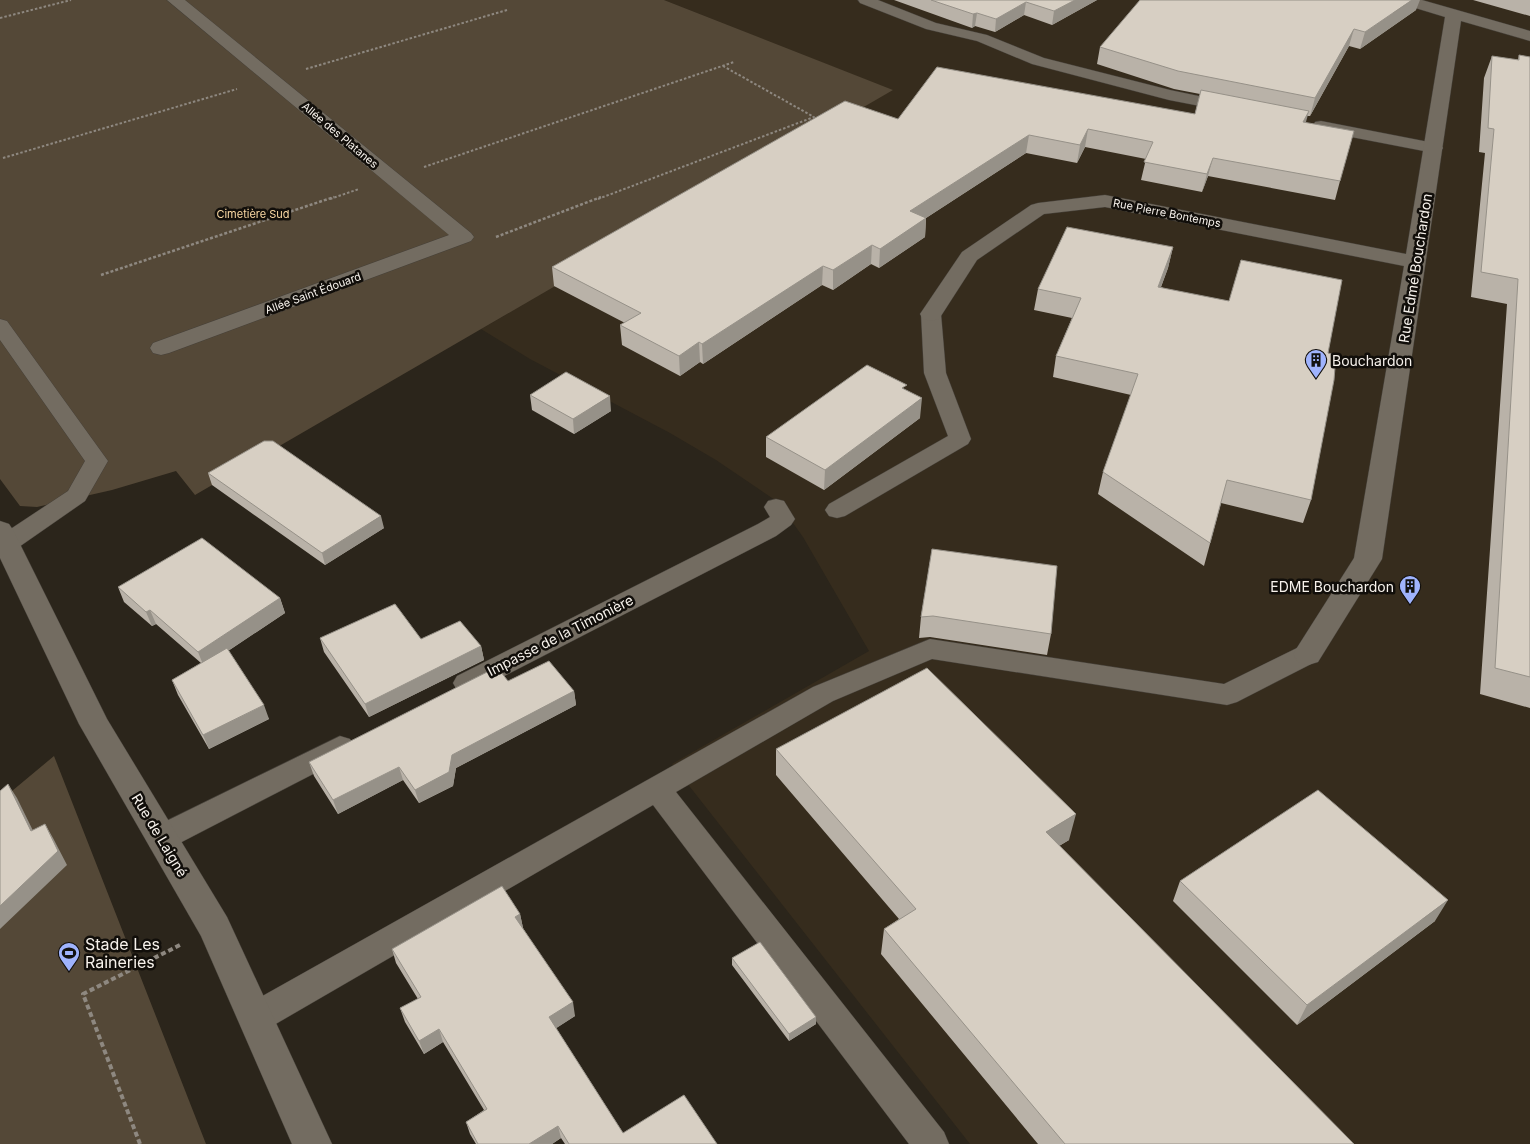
<svg xmlns="http://www.w3.org/2000/svg" width="1530" height="1144" viewBox="0 0 1530 1144" font-family="Inter,sans-serif">
  <style>
    .built { fill: #362c1d }
    .green { fill: #544837 }
    .lines { fill: none; stroke-linecap: round; stroke-linejoin: round }
    .service-casing { stroke: #454039; stroke-width: 1 }
    .pedestrian-casing { stroke: #454039; stroke-width: 1 }
    .minor-casing { stroke: #454039; stroke-width: 1 }
    .tertiary-casing { stroke: #454039; stroke-width: 1 }
    .path-far2 { stroke: #8e8880; stroke-width: 2; stroke-dasharray: 2.5 2; stroke-linecap: butt }
    .path-far1 { stroke: #8e8880; stroke-width: 2.5; stroke-dasharray: 3 2; stroke-linecap: butt }
    .path { stroke: #8e8880; stroke-width: 4; stroke-dasharray: 5 3; stroke-linecap: butt }
    .service { fill: #736c61; fill-rule: evenodd }
    .pedestrian { fill: #736c61; fill-rule: evenodd }
    .minor { fill: #736c61; fill-rule: evenodd }
    .tertiary { fill: #736c61; fill-rule: evenodd }
    .wall { fill: #b9b2a8 }
    .shaded-wall { fill: #969188 }
    .building { fill: #d7cfc3; stroke: #969188 }
    .labels { text-anchor: middle; dominant-baseline: central; stroke-width: 5; stroke-linejoin: round; paint-order: stroke }
    .far-street-label { font-size: 11px; fill: #f7f2ec; stroke: #110e0a }
    .far-park-label { font-size: 11px; fill: #fbd9a4; stroke: #110e0a }
    .street-label { font-size: 14px; fill: #f7f2ec; stroke: #110e0a }
    .poi-label { font-size: 14px; fill: #f7f2ec; stroke: #110e0a; text-anchor: start }
    .near-poi-label { font-size: 16px; fill: #f7f2ec; stroke: #110e0a; text-anchor: start }
  </style>
  <rect width="100%" height="100%" fill="#2b251b"/>
  <path class="built" d="M664,0H1530V1144H970L672,764L869,651L803,537L778,502L716,460L670,433L530,359L481,329L892,90Z"/>
  <path class="green" d="M0,0H664L893,90L195,495L176,471L112,490L37,507L20,506L0,479Z
    M54,756L206,1144H0V801Z"/>
  <g class="lines">
    <g class="service-casing">
      <path id="service" d="M858,0H878L936,23L987,35L1044,58L1170,90L1237,104L1239,107L1237,110L1231,112L1169,100L1032,64L977,41L926,29L860,3Z
        M1321,121L1434,143L1440,144L1443,148L1440,152L1434,153L1315,130L1313,126L1315,122Z
        M931,308L938,310L941,314L946,373L971,439L968,444L845,516L837,518L829,516L825,510L829,504L948,436L924,373L921,314L924,310Z
        M0,319L7,321L108,461L85,501L16,549L7,551L0,549V536L68,491L85,461L0,340Z
        M776,499L784,501L795,519L791,525L776,536L477,690L467,693L457,690L453,683L457,676L758,524L770,517L764,507L768,501Z
        M930,639L1224,684L1299,647L1308,644L1317,647L1321,654L1317,661L1237,702L1227,705L932,659L833,701L676,792L944,1132L949,1144H909L653,805L267,1029L255,1033L243,1029L238,1018L243,1007L813,687Z
        M340,736L350,739L354,747L350,755L172,847L161,850L150,847L146,838L150,829Z"/>
    </g>
    <g class="pedestrian-casing">
      <path id="pedestrian" d="M167,0H185L471,233L474,237L471,241L169,353L161,355L153,353L150,348L153,343L449,235Z"/>
    </g>
    <g class="minor-casing">
      <path id="minor" d="M1397,0H1422L1530,31V41L1461,21L1382,559L1318,662L1308,665L1298,662L1293,654L1354,558L1404,266L1105,207L1044,214L977,260L939,319L931,321L923,319L920,314L962,252L1031,205L1038,203L1105,195L1406,254L1445,17L1399,3Z"/>
    </g>
    <g class="tertiary-casing">
      <path id="tertiary" d="M0,521L9,524L13,530L107,719L227,917L332,1144H292L201,936L79,724L0,558Z"/>
    </g>
    <path class="path-far2" d="M0,18L71,0
      M306,69L507,10
      M3,158L237,89
      M424,167L734,62
      M330,199L359,189
      M598,199L814,117L723,66"/>
    <path class="path-far1" d="M496,237L601,197
      M101,275L334,197"/>
    <path class="path" d="M140,1144L83,994L180,945"/>
    <use href="#service" class="service"/>
    <use href="#pedestrian" class="pedestrian"/>
    <use href="#minor" class="minor"/>
    <use href="#tertiary" class="tertiary"/>
  </g>
  <path class="wall" d="M894,0H1097L1052,25L1024,15L995,32L975,26L972,28Z
    M1473,0H1530V16Z
    M1416,10L1360,49L1349,46L1310,116H1307L1305,122L1340,181L1335,200L1208,176L1202,192L1141,180L1146,159L1085,147L1077,163L1026,153L926,218L925,237L879,268L871,264L833,290L822,285L703,364L700,362L680,376L622,345L620,325L625,323L554,286L552,267L898,119L1195,114L1200,94L1174,89L1097,64L1100,47Z
    M1519,55L1530,57V708L1480,694L1507,304L1471,297L1485,153L1479,152L1484,78L1492,56L1518,60Z
    M1173,247L1168,268L1161,287L1328,353L1311,500L1303,523L1221,503L1204,566L1098,494L1103,472L1131,395L1053,377L1056,356L1072,318L1034,310L1038,289Z
    M906,390L920,418L824,490L766,457V437Z
    M530,395L611,411L574,434L532,410Z
    M208,473L384,528L325,565L212,485Z
    M932,549L1051,634L1047,655L930,637L919,638L921,617Z
    M118,587L280,598L285,613L228,651L269,719L209,749L178,695L172,680L201,663L156,624L152,626L124,602Z
    M320,638L421,639L481,646L484,660L369,717L324,652Z
    M508,681L574,691L576,705L456,768L453,786L419,803L403,780L338,814L314,776L309,762Z
    M776,749L1069,840L1059,846L1354,1144H1038L881,954L884,929L899,919L776,775Z
    M1180,881L1435,921L1297,1025L1173,901Z
    M520,914L523,928L575,1016L556,1028L623,1133L717,1144H565L561,1138L552,1144H476L470,1134L466,1122L484,1110L443,1042L424,1054L405,1022L400,1008L418,999L396,963L392,949Z
    M732,958L816,1017V1024L789,1041L732,965Z"/>
  <path class="shaded-wall" d="M1075,0H1097L1052,25L1054,11Z
    M1412,0H1420L1416,10L1360,49L1365,32Z
    M1026,2L1024,15L995,32L996,19Z
    M977,13L975,26L972,28L973,14Z
    M1354,29L1349,46L1310,116L1315,98Z
    M1309,111L1304,129L1303,122Z
    M1088,129L1085,147L1077,163L1080,145Z
    M1029,135L1026,153L926,218L925,237L879,268L880,249L910,211Z
    M1213,158L1208,176L1202,192L1207,174Z
    M872,245L871,264L833,290V270Z
    M1173,247L1168,268L1153,308L1158,287Z
    M823,266L822,285L703,364L702,344Z
    M699,342L700,362L680,376L679,356Z
    M610,396L611,411L574,434L573,419Z
    M922,398L920,418L824,490L825,470Z
    M381,516L384,528L325,565L322,553Z
    M280,598L285,613L204,667L198,652Z
    M150,610L156,624L152,626L146,612Z
    M481,646L484,660L369,717L365,704Z
    M574,691L576,705L456,768L453,786L419,803L415,790L452,755Z
    M264,705L269,719L209,749L203,735Z
    M399,767L403,780L338,814L333,800Z
    M8,784L17,798L40,845L31,831Z
    M1076,814L1069,840L1039,858L1046,832Z
    M45,824L53,838L67,865L0,929V906Z
    M1448,900L1435,921L1297,1025L1307,1005Z
    M520,914L523,928L518,931L515,917Z
    M573,1002L575,1016L552,1031L549,1017Z
    M816,1017V1024L789,1041V1034Z
    M439,1029L443,1042L424,1054L419,1041Z
    M558,1126L561,1138L552,1144H529Z"/>
  <path class="building" d="M931,0H1075L1054,11L1026,2L996,19L977,13L973,14Z
    M1140,0H1412L1365,32L1354,29L1315,98L1178,71L1100,47Z
    M1519,55L1530,57V677L1495,668L1518,279L1481,272L1494,129L1488,128L1492,56L1519,60Z
    M937,67L1195,114L1201,90L1309,111L1303,122L1354,131L1340,181L1213,158L1207,174L1144,162L1153,142L1088,129L1080,145L1029,135L910,211L926,218L880,249L872,245L833,270L823,266L702,344L699,342L679,356L620,325L641,313L552,267L845,101L898,119Z
    M1067,227L1173,247L1158,287L1229,301L1241,260L1342,280L1328,353L1336,355L1334,380L1311,500L1227,480L1210,543L1103,472L1138,374L1056,356L1081,298L1038,289Z
    M867,365L907,385L902,388L922,398L825,470L766,437Z
    M566,372L610,396L573,419L530,395Z
    M264,441H273L381,516L322,553L208,473Z
    M202,538L280,598L198,652L150,610L146,612L118,587Z
    M932,549L1057,566L1051,634L933,616L921,617Z
    M395,604L421,639L460,621L481,646L365,704L320,638Z
    M227,648L264,705L203,735L172,680Z
    M549,661L574,691L452,755L449,772L415,790L399,767L333,800L309,762L497,667L508,681Z
    M927,668L1076,814L1046,832L1354,1144H1065L884,929L916,909L776,749Z
    M8,784L31,831L45,824L58,851L0,906V791Z
    M1318,790L1448,900L1307,1005L1180,881Z
    M502,886L520,914L515,917L573,1002L549,1017L623,1133L684,1095L717,1144H569L558,1126L529,1144H478L466,1122L487,1109L439,1029L419,1041L400,1008L421,997L392,949Z
    M760,942L816,1017L789,1034L732,958Z"/>
  <defs>
    <g id="building-pin" transform="scale(1.125)"><path d="M0 17L-7.5 6A9.5 9.5 0 1 1 7.5 6Z" fill="#9fb3fd" stroke="#110e0a"/><path d="M-4-6H4V6H1V3H-1V6H-4ZM-2.5-4.3h1.7v1.8h-1.7ZM.8-4.3h1.7v1.8H.8ZM-2.5-1h1.7V.8h-1.7ZM.8-1h1.7V.8H.8Z" fill="#111"/></g>
    <g id="stadium-pin" transform="scale(1.125)"><path d="M0 17L-7.5 6A9.5 9.5 0 1 1 7.5 6Z" fill="#9fb3fd" stroke="#110e0a"/><path d="M0-5a6.5 5 0 1 0 0 10a6.5 5 0 1 0 0-10ZM-3.5-1.8h7v3.6h-7Z" fill="#111"/></g>
  </defs>
  <g fill-rule="evenodd">
    <use href="#building-pin" x="1316" y="360"/>
    <use href="#building-pin" x="1410" y="586"/>
    <use href="#stadium-pin" x="69" y="953"/>
  </g>
  <g class="labels">
    <g class="far-street-label">
      <text transform="translate(340 135) rotate(40)">Allée des Platanes</text>
      <text transform="translate(1167 213) rotate(11)">Rue Pierre Bontemps</text>
      <text transform="translate(313 293) rotate(-20)">Allée Saint Édouard</text>
    </g>
    <g class="far-park-label">
      <text x="253" y="214">Cimetière Sud</text>
    </g>
    <g class="street-label">
      <text transform="translate(1415 268) rotate(-81)">Rue Edmé Bouchardon</text>
      <text transform="translate(560 635) rotate(-27)">Impasse de la Timonière</text>
      <text transform="translate(160 835) rotate(59)">Rue de Laigné</text>
    </g>
    <g class="poi-label">
      <text x="1332" y="360">Bouchardon</text>
      <text x="1394" y="586" text-anchor="end">EDME Bouchardon</text>
    </g>
    <g class="near-poi-label">
      <text x="85" y="944">Stade Les<tspan x="85" dy="18">Raineries</tspan></text>
    </g>
  </g>
</svg>
